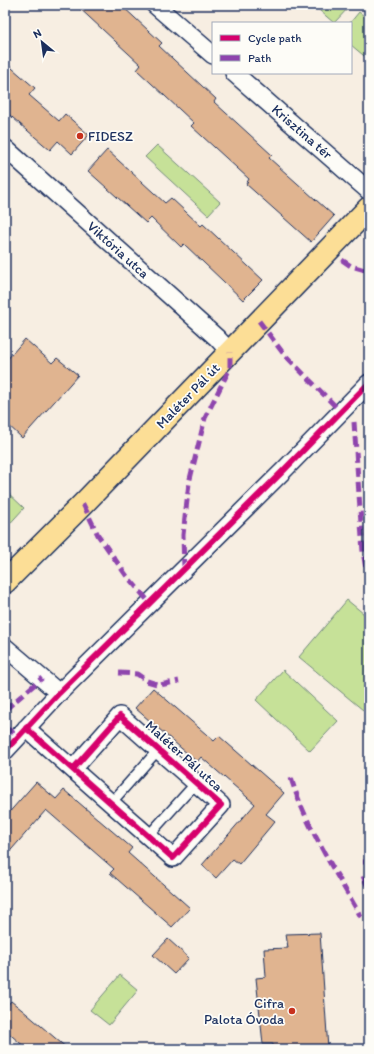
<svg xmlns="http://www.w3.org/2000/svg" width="374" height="1054" viewBox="0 0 374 1054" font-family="Itim,sans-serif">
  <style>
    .green { fill: #c6e198; stroke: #70887b }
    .building { fill: #e0b490; stroke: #1b2f5e }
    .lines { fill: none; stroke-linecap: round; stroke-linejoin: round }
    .lane-casing { stroke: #1b2f5e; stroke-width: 12 }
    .street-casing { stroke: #1b2f5e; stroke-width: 20 }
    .primary-casing { stroke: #1b2f5e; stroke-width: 25 }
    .lane { stroke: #fdfcf7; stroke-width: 9 }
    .street { stroke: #fdfcf7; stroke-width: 17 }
    .primary { stroke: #fcde96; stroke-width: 22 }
    .quiet { stroke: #8e44ad; stroke-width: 5; stroke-dasharray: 10 5; stroke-linecap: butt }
    .cycleway-casing { stroke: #fdfcf7; stroke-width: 8 }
    .cycleway { stroke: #d6006c; stroke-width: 6 }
    .poi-dot { fill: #c8321e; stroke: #fdfcf7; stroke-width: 1.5 }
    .labels { text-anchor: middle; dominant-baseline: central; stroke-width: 3.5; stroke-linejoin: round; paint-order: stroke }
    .street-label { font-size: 14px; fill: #1b2f5e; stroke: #fdfcf7 }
    .poi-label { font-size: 14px; fill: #1b2f5e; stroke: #fdfcf7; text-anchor: start }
  </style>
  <rect width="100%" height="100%" fill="#f7eee2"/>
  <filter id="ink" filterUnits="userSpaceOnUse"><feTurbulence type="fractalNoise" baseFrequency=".025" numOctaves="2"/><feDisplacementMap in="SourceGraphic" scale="8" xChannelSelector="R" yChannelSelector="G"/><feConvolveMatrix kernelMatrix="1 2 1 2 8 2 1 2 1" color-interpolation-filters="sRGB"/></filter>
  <g filter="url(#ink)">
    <path class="green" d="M323,5H349L350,6L334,23L319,10Z
      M359,12L369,20V60L351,45V23H350Z
      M157,145L220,202L208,215L145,157Z
      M5,490L24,508L5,529Z
      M347,600L369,618V715L299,657Z
      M283,670L338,721L310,751L256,700Z
      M120,975L138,990L109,1025L90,1010Z"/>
    <path class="building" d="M76,5H121L162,43L159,46L216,99L214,102L272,155L269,158L334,216L311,242L246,184L249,179L191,126L194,123L137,70L141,65Z
      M5,62L35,88L29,95L59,121L65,114L89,135L72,154L58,141L50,150L5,111Z
      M107,150L165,203L171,198L201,226L203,224L263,280L243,300L184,244L181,247L151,218L146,223L88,171Z
      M25,339L52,363L57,358L78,375L22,438L5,422V362Z
      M153,688L214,741L219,736L284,793L266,814L275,821L239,864L233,859L216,878L202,865L255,804L201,757L197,762L135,708Z
      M36,782L56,799L64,790L132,848L128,853L190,908L172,927L110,873L114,869L46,810L5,857V817Z
      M320,933L328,1049H273V1044H263L256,978L266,977L264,949L288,948L286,934Z
      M168,939L189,958L174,974L153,955Z
      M11,1001L27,1014L68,1049H27L5,1030V1008Z"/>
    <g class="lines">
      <g class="lane-casing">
        <path id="lane" d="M111,803L158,750
          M148,836L196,783"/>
      </g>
      <g class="street-casing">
        <path id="street" d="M155,5L213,55
          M234,73L369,191
          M5,148L217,338L230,352
          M5,647L59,693
          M26,728L173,858L221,805L120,716L73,769
          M5,751L59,693L283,471L369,383"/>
      </g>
      <g class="primary-casing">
        <path id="primary" d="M5,582L83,504L369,208"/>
      </g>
      <use href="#lane" class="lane"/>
      <use href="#street" class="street"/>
      <use href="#primary" class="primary"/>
      <path class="quiet" d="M342,260L351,266L369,271
        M259,321L283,353L341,412
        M354,422L363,552L366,568L369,572
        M83,504L98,535L126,575L150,603
        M184,569L183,535L189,483L205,418L230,368V352
        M119,673L137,674L147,681L160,685L179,681
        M5,710L42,678
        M5,728L11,731L18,737
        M291,778C306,827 336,872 361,917
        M363,862H369
        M363,876L369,889"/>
      <g class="cycleway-casing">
        <path id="cycleway" d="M26,728L173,858L221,805L120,716L73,769
          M5,751L59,693L283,471L369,383"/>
      </g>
      <use href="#cycleway" class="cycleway"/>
    </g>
  </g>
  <g class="poi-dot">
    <circle cx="80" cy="136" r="4"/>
    <circle cx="292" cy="1011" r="4"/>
  </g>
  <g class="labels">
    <g class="street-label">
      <text transform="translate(302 132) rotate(41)">Krisztina tér</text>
      <text transform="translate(118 250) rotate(42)">Viktória utca</text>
      <text transform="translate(188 396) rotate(-46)">Maléter Pál út</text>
      <text transform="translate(184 756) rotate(42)">Maléter Pál utca</text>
    </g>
    <g class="poi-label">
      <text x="88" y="136">FIDESZ</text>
      <text x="284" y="1003" text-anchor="end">Cifra<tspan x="284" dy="16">Palota Óvoda</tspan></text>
    </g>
  </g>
  <rect width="374" height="1054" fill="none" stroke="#fdfcf7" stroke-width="20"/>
  <rect x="10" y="10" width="354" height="1034" fill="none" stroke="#1b2f5e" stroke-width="1.5" filter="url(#ink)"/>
  <rect x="212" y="22" width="140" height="52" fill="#fdfcf7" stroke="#a3aaba"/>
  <rect x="220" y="35" width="20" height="6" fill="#d6006c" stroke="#a3aaba"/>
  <text x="248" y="42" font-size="12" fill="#1b2f5e">Cycle path</text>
  <rect x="220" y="55" width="20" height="6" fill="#8e44ad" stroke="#a3aaba"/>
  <text x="248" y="62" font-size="12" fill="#1b2f5e">Path</text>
  <g transform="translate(42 42) rotate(331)" stroke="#fdfcf7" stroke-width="3" paint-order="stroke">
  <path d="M0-3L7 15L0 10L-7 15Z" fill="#1b2f5e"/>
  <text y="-6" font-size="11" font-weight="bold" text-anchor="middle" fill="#1b2f5e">N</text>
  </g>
</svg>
